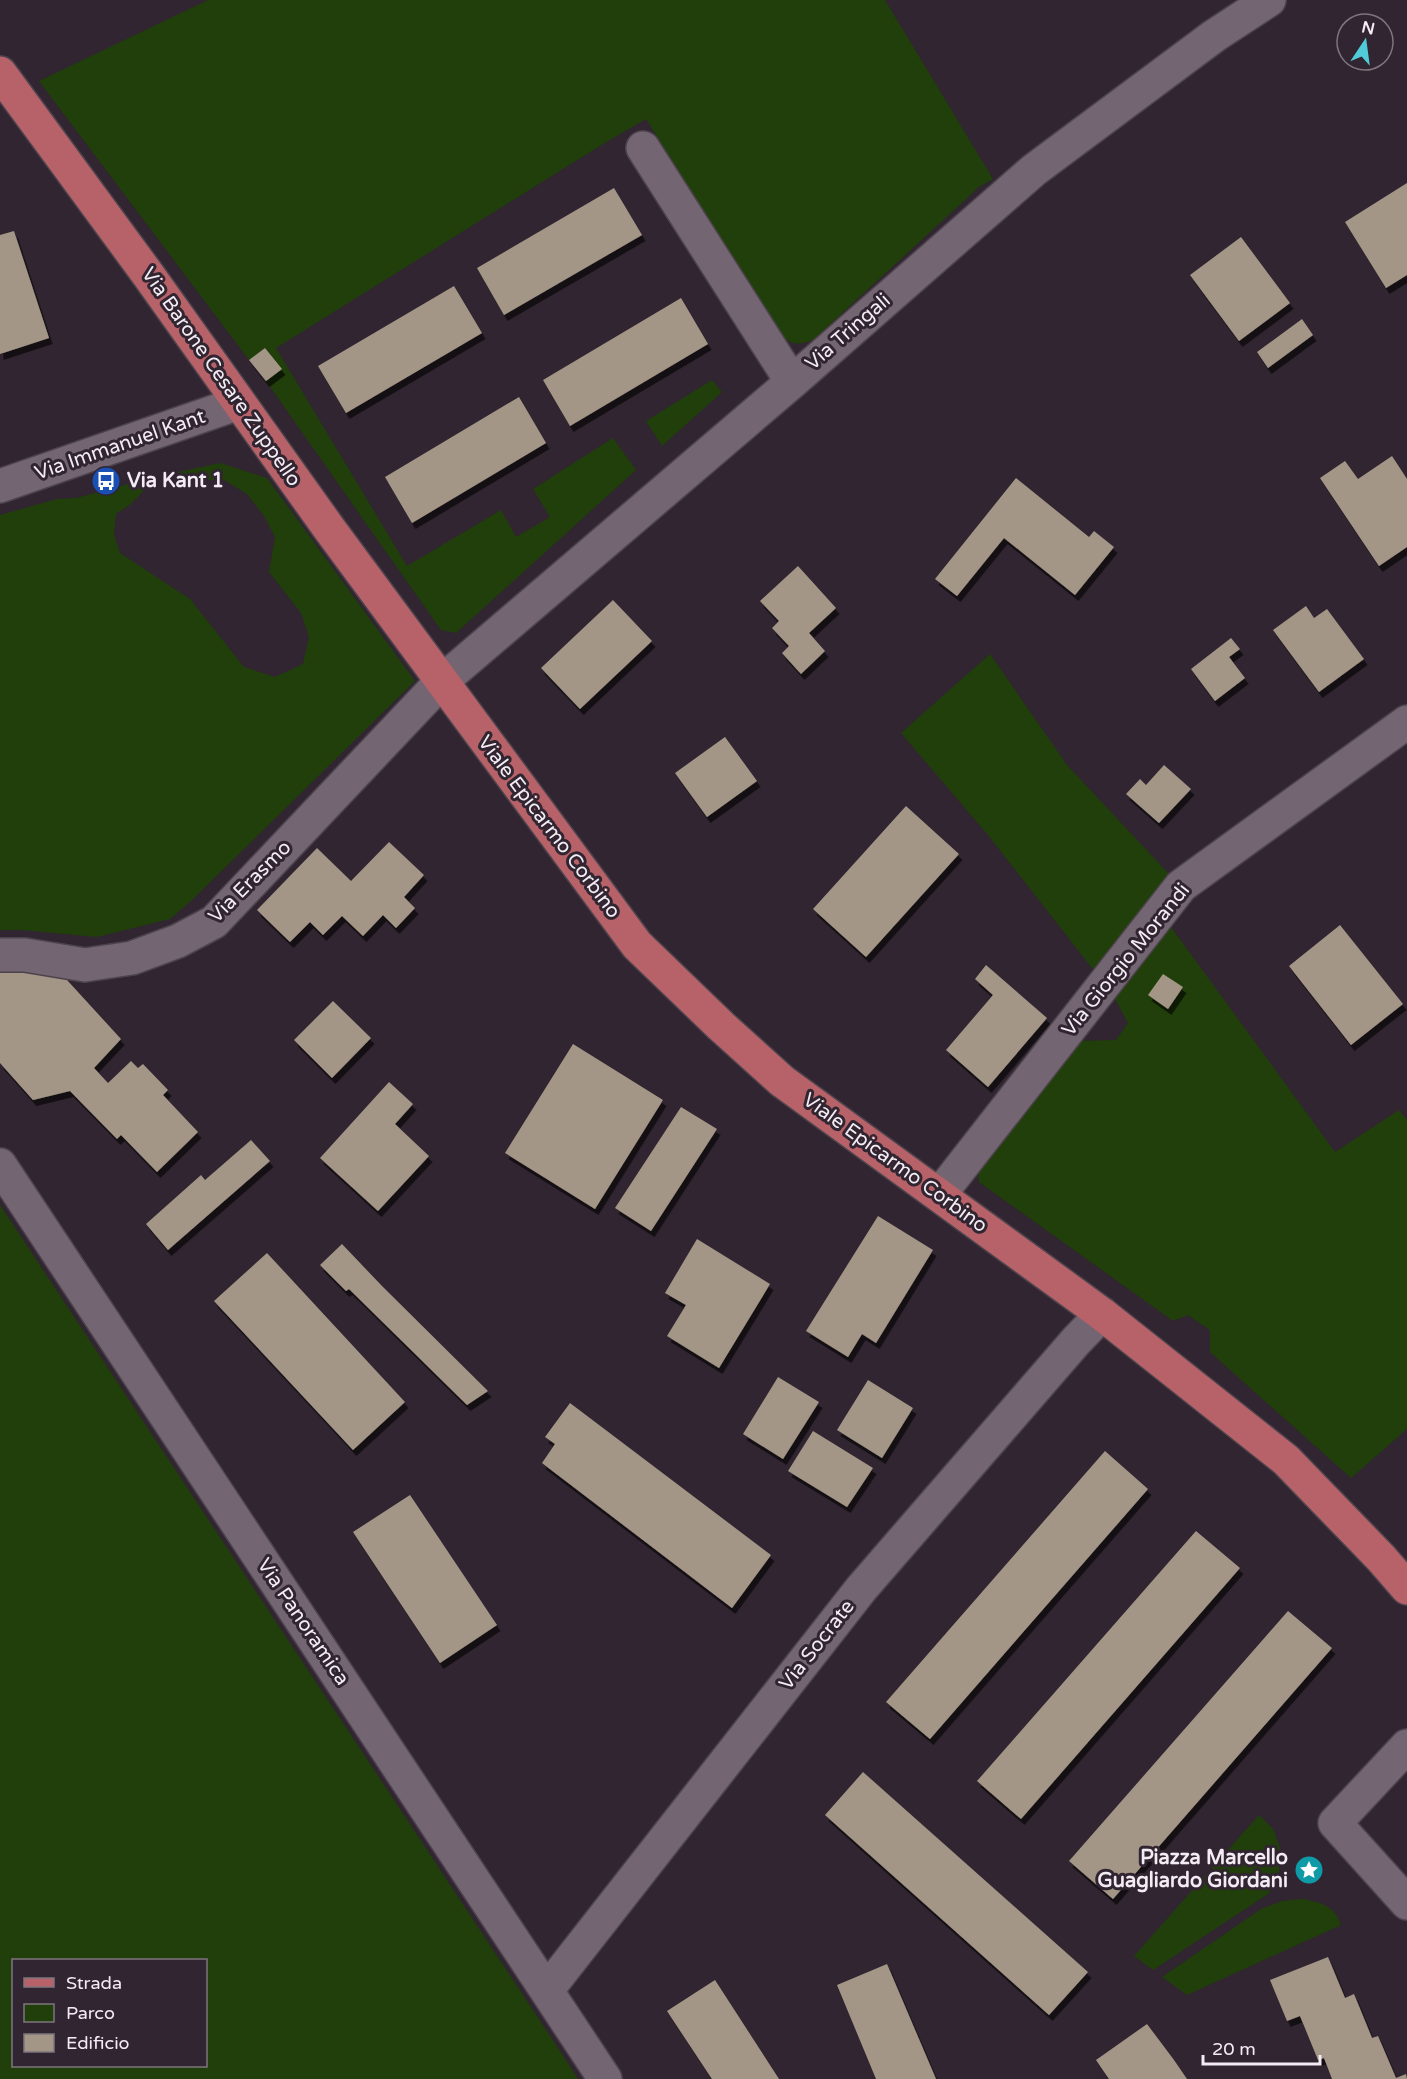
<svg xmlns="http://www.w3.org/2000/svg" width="1407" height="2079" viewBox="0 0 1407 2079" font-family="'Varela Round',sans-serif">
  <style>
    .green { fill: #213f0a; fill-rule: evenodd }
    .building { fill: #a49687; filter: url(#shadow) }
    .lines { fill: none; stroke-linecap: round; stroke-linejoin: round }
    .minor-casing { stroke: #4d434d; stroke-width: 36 }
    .major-casing { stroke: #4d434d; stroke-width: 36 }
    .minor { stroke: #736572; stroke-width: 33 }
    .major { stroke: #b66268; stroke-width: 33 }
    .labels { text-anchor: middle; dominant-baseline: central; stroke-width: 6; stroke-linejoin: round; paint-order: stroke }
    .street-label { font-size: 20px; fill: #f4ecf4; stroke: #302530 }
    .poi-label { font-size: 20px; font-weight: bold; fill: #f4ecf4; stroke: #302530; text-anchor: start }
  </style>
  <defs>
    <filter id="shadow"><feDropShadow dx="3.5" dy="6" stdDeviation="0" flood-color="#0009"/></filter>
  </defs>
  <rect width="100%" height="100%" fill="#302530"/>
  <path class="green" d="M208,0H885L993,179L979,187L813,340C799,345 792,346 781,335L646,119L603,144L276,348L407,566L501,510L516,537L550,517L533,489L613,438L636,470L456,633L441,630L266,381L281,369L265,348L249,360L39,81Z
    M712,380L722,392L662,446L646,421Z
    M220,463L267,478L415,681L191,901L170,919L97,937L21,930H0V515L57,499L76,498L147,479L151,483L131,504L116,514L114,535L120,553L190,599L244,667L275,677L303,664L309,637L301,613L269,572L275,537L264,516L247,494L224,480H177L178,472Z
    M990,654L1067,765L1169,874L1095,972L988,835L901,733Z
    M1171,927L1335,1152L1399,1110L1407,1120V1429L1351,1478L1210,1352V1330L1188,1315L1173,1321L979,1182L978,1173L1076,1041L1116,1040L1128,1023L1114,997Z
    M0,1205L568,2063L578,2079H0ZM14,1960H206V2066H14Z
    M1259,1815L1273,1829L1280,1847L1279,1877L1268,1894L1153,1970L1134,1956Z
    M1302,1899C1321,1902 1335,1906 1341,1925L1187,1995L1162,1977L1261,1909L1282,1901Z"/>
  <path class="building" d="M1407,183V275L1386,288L1345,222Z
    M614,188L642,235L504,315L477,268Z
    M14,231L49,338L0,354V235Z
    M1241,237L1290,303L1239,341L1190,275Z
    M454,286L482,333L346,413L318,366Z
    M681,298L708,344L570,426L543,380Z
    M1302,319L1313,335L1268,368L1257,352Z
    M265,348L282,369L266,381L249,360Z
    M519,397L546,443L412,523L385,477Z
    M1392,456L1407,479V547L1379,566L1320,478L1345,461L1358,479Z
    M1016,478L1089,537L1094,531L1114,547L1075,595L1004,538L957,596L935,579Z
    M798,566L836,608L809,633L825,651L801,674L782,653L789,646L772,628L779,621L760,601Z
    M613,600L652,641L580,709L541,668Z
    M1306,606L1314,618L1327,609L1364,659L1319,692L1273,630Z
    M1231,638L1240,649L1229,657L1245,678L1215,701L1191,669Z
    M725,737L757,781L707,817L675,773Z
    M1164,765L1191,789L1159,823L1126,794L1140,779L1146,785Z
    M906,806L959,854L866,957L813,909Z
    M389,842L424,875L404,897L415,908L396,928L383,915L363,936L342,916L323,935L310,922L290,942L257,910L317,848L351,881Z
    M1340,925L1403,1004L1351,1045L1289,966Z
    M986,965L1047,1018L988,1087L946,1050L993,995L975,979Z
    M31,970L67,980L121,1039L94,1068L108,1083L131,1061L138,1068L143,1064L168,1090L163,1095L198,1132L157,1172L121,1135L117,1139L70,1091L33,1100L0,1063V971Z
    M1163,974L1183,987L1168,1009L1148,995Z
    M333,1001L371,1038L332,1078L294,1040Z
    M573,1044L663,1100L595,1209L505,1153Z
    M389,1082L413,1104L395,1124L429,1156L378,1211L320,1158Z
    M681,1107L717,1129L651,1231L615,1208Z
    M251,1140L270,1161L168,1250L146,1224L201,1175L205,1180Z
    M878,1216L933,1250L876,1343L862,1334L848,1357L806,1331Z
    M697,1239L770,1284L719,1368L667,1336L686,1305L665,1293Z
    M342,1244L382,1286L488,1391L467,1405L349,1289L346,1291L320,1265Z
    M267,1253L405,1402L353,1450L214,1301Z
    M778,1377L819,1402L783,1459L743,1434Z
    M868,1380L913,1408L882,1458L837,1430Z
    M570,1403L771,1555L732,1608L542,1463L555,1444L545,1437Z
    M813,1431L873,1468L847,1507L788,1471Z
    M1105,1451L1148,1489L930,1739L886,1702Z
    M410,1495L497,1625L440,1663L353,1532Z
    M1196,1531L1240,1568L1021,1819L977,1781Z
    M1288,1611L1332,1648L1113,1899L1069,1861Z
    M863,1772L1088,1972L1049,2015L825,1815Z
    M1328,1957L1345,1998L1354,1994L1372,2038L1378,2036L1396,2078L1406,2074L1407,2079H1332L1324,2058L1318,2060L1300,2016L1287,2021L1270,1980Z
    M887,1964L936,2079H876L837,1985Z
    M715,1980L779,2079H712L667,2011Z
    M1147,2024L1174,2060L1187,2079H1109L1096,2060Z"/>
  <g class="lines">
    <g class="minor-casing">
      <path id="minor" d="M643,148L792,382
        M0,486L239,403
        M0,955H25L85,965L132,958L178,941L214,922L441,682L792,382L1034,170L1214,36L1269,0
        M0,1165L605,2079
        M940,1194L1181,886L1407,722
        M1407,1746L1335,1823L1407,1903
        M547,1990L861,1589L1076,1341L1102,1314"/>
    </g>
    <g class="major-casing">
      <path id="major" d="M0,73L149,276L328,527L637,945L721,1026L782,1081L1102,1314L1286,1460L1381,1558L1407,1588"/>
    </g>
    <use href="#minor" class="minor"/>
    <use href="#major" class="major"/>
  </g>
  <defs>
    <g id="bus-disc" transform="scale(1.5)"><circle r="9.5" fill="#1a4fb4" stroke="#302530"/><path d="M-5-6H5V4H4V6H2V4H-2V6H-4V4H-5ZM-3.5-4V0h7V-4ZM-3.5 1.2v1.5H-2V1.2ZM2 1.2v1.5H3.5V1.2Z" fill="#fff"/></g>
    <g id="sight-disc" transform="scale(1.5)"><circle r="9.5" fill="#0f9aa8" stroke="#302530"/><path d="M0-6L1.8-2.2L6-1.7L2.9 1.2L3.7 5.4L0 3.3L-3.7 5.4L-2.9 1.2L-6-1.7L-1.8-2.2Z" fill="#fff"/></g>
  </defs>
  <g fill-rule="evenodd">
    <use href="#bus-disc" x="106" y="481"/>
    <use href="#sight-disc" x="1309" y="1870"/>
  </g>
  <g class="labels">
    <g class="street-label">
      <text transform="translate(848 332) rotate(-41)">Via Tringali</text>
      <text transform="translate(221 377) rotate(55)">Via Barone Cesare Zuppello</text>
      <text transform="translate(120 445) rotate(-19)">Via Immanuel Kant</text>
      <text transform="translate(549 827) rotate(53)">Viale Epicarmo Corbino</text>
      <text transform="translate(250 882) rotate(-45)">Via Erasmo</text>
      <text transform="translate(1126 960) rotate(-51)">Via Giorgio Morandi</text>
      <text transform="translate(895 1163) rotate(36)">Viale Epicarmo Corbino</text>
      <text transform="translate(303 1622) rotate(56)">Via Panoramica</text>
      <text transform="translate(817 1645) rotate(-52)">Via Socrate</text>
    </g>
    <g class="poi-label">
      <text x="127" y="481">Via Kant 1</text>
      <text x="1288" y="1858" text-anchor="end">Piazza Marcello<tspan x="1288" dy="23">Guagliardo Giordani</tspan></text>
    </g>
  </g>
  <rect x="12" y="1959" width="195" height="108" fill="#302530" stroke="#7e757e" stroke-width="1.5"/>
  <rect x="24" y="1978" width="30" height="9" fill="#b66268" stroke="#7e757e" stroke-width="1.5"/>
  <text x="66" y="1989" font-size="18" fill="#f4ecf4">Strada</text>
  <rect x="24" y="2004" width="30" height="18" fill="#213f0a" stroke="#7e757e" stroke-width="1.5"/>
  <text x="66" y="2019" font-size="18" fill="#f4ecf4">Parco</text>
  <rect x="24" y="2034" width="30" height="18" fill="#a49687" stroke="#7e757e" stroke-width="1.5"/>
  <text x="66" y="2049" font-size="18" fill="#f4ecf4">Edificio</text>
  <g transform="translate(1365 42) rotate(13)"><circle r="28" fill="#302530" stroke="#7e757e" stroke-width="1.5"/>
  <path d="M0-4.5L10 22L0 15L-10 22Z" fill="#52cbd9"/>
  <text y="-9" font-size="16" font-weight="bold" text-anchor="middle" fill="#f4ecf4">N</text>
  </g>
  <path d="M1203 2055v9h117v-9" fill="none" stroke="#f4ecf4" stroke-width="3"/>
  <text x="1212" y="2055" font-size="18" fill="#f4ecf4" stroke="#302530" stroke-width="4.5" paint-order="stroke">20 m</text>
</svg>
